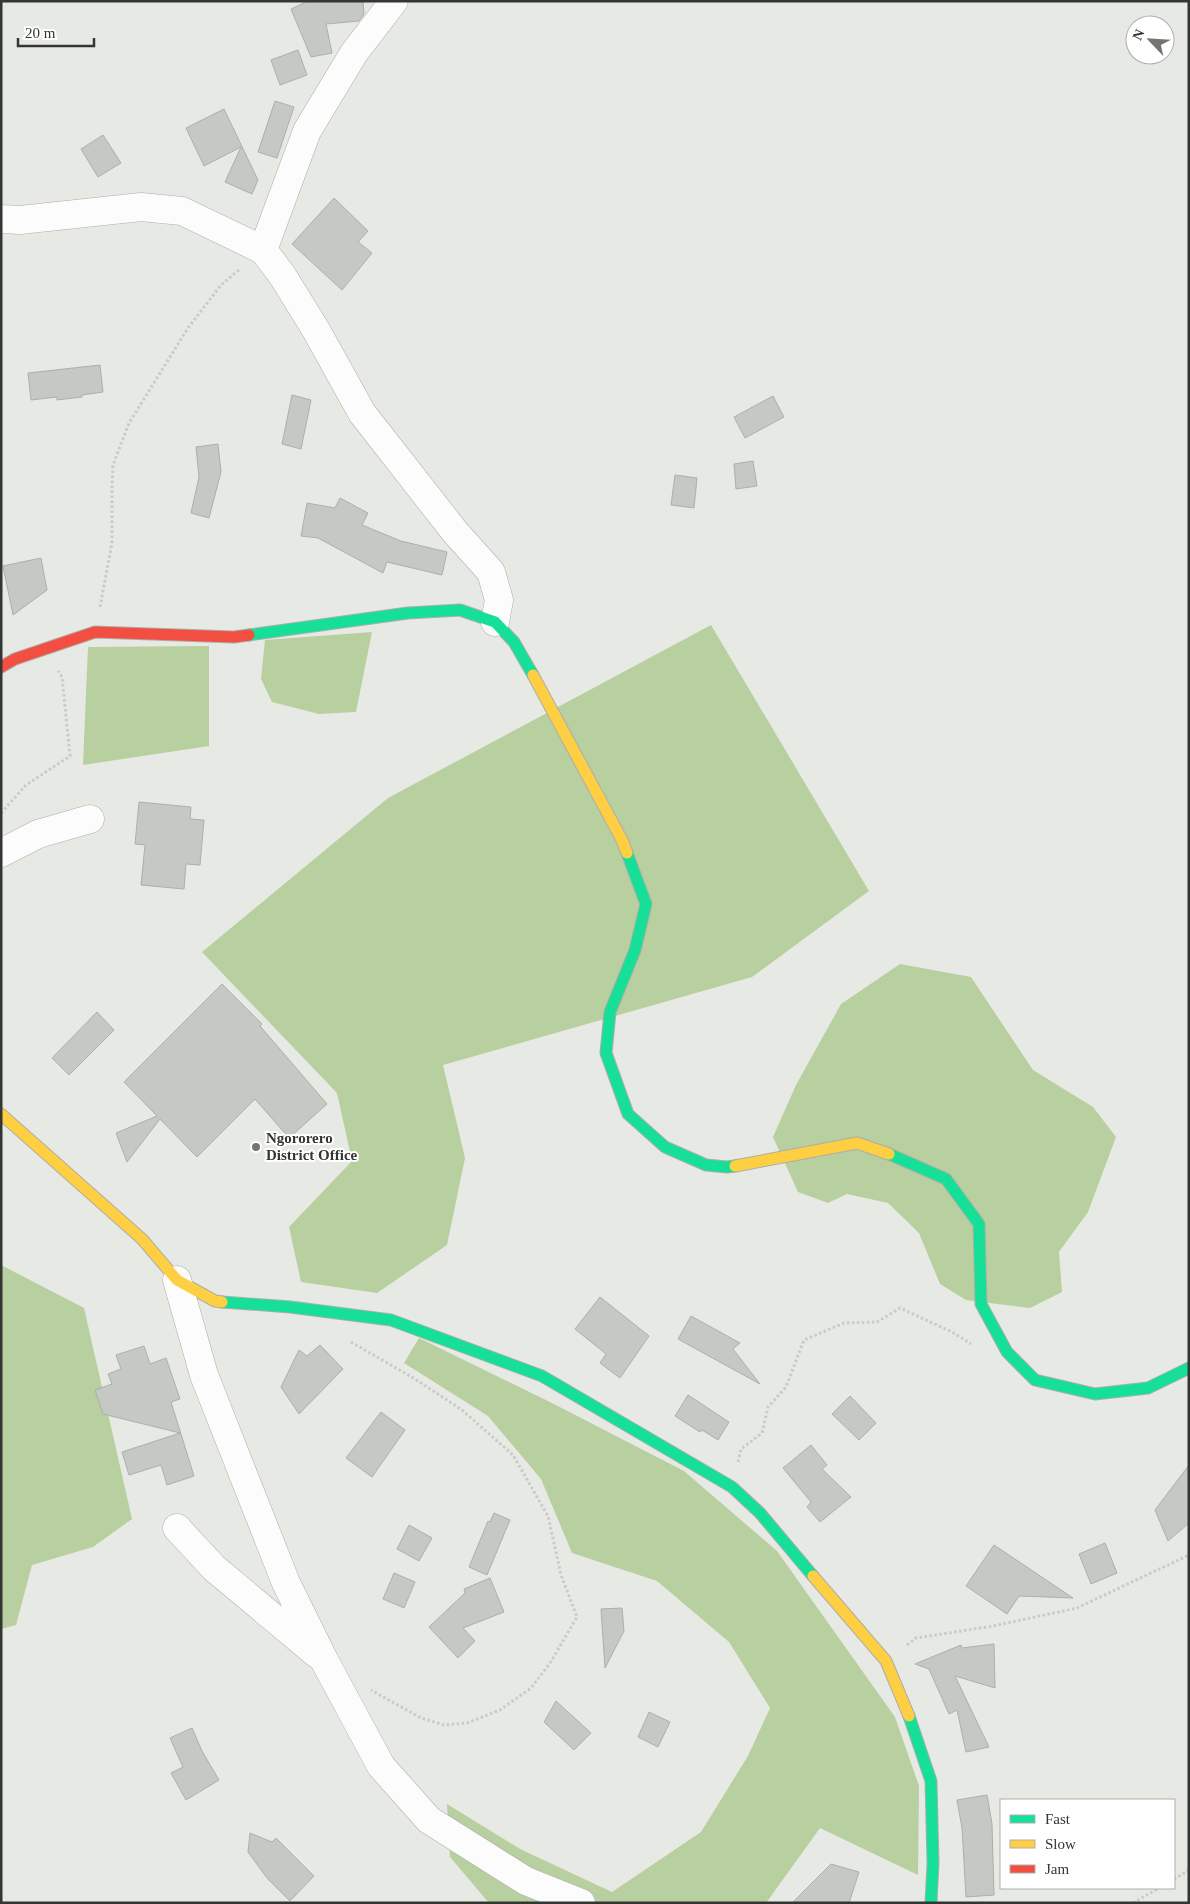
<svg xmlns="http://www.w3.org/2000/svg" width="1190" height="1904" viewBox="0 0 1190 1904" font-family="'Times New Roman',serif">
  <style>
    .forest { fill: #b8cf9f }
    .building { fill: #c5c8c3; stroke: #acafaa }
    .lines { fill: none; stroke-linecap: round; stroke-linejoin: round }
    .street-casing { stroke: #acaea9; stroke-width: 29 }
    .fast-casing { stroke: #acaea9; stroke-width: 13 }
    .slow-casing { stroke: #acaea9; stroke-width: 13 }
    .jam-casing { stroke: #acaea9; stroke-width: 13 }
    .path { stroke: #c8cbc7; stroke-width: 3; stroke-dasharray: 2.5 2.5; stroke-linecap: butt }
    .street { stroke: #fbfcfb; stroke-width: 28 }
    .fast { stroke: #16e098; stroke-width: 11 }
    .slow { stroke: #ffcf43; stroke-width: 11 }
    .jam { stroke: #f24e42; stroke-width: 11 }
    .poi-dot { fill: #727570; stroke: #fff; stroke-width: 2 }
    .labels { text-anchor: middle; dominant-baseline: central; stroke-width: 4; stroke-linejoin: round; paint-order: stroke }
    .poi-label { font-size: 15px; font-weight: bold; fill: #333631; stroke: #fff; text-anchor: start }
  </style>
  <rect width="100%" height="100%" fill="#e7eae4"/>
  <path class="forest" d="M711,625L869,891L752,977L443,1065L465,1158L447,1245L377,1293L301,1282L289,1227L352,1161L337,1093L202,952L388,798Z
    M372,632L356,712L319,714L272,702L261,679L265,640Z
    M209,646V746L83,765L88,647Z
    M900,964L971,977L1033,1070L1093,1107L1116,1137L1088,1212L1059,1252L1062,1292L1030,1308L966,1300L940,1284L919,1233L888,1203L847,1194L828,1203L798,1192L773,1137L796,1085L841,1004Z
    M1,1265L84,1308L132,1519L93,1547L32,1565L16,1625L1,1629Z
    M419,1338L552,1403L684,1471L777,1551L895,1717L919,1786L918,1875L820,1828L766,1903H489L450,1857L447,1804L520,1849L612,1892L701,1832L748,1756L770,1708L729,1642L657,1581L572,1553L541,1479L488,1416L404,1363Z"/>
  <path class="building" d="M308,1H363L364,14L359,21L326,24L332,53L311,57L291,9Z
    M298,50L307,75L280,85L271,60Z
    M275,101L294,107L277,158L258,152Z
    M224,109L258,180L252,194L225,182L241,147L204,166L186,128Z
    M103,135L121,163L98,177L81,149Z
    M334,198L368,231L358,242L372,253L342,290L292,244Z
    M100,365L103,392L82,395V397L57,400V397L31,400L28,373Z
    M292,395L311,400L301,449L282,444Z
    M773,396L784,417L745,438L734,417Z
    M218,444L221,472L209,518L191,513L199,477L196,447Z
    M753,461L757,486L736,489L734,464Z
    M675,475L697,478L694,508L671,505Z
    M340,498L368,513L362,525L401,541L447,552L442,575L387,562L383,573L318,538L301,536L307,503L335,508Z
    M41,558L47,590L13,615L3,566Z
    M139,802L191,807L190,819L204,820L200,865L186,864L184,889L141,885L145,845L135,844Z
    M222,984L262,1024L260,1026L327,1104L289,1138L255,1099L197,1157L160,1119L127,1162L116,1133L157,1116L124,1082Z
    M97,1012L114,1030L69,1075L52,1058Z
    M600,1297L649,1336L620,1378L600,1363L606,1354L575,1329Z
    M691,1316L740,1343L733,1349L760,1384L678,1339Z
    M320,1345L343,1369L299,1414L281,1387L299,1350L307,1356Z
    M144,1346L150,1364L166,1358L180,1399L171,1402L194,1476L167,1485L161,1465L129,1475L122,1452L180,1433L103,1414L95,1390L112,1384L108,1374L121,1369L116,1355Z
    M688,1395L729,1422L718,1440L702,1430L700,1432L675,1416Z
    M850,1396L876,1423L859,1440L832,1414Z
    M381,1412L405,1430L372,1477L346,1458Z
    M811,1445L827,1465L822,1469L851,1497L820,1522L807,1507L811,1502L783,1468Z
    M1189,1465V1523L1168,1541L1155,1510Z
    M494,1513L510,1520L487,1575L469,1567L488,1521L490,1522Z
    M409,1525L432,1538L419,1561L397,1549Z
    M1105,1543L1117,1573L1091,1584L1079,1554Z
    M994,1545L1073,1598L1019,1596L1007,1614L966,1586Z
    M394,1573L415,1582L404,1608L383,1599Z
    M490,1578L504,1612L463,1628L475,1641L458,1658L429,1627L465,1593L464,1589Z
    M622,1608L624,1631L605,1668L601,1609Z
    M994,1644L995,1688L955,1676L989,1747L966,1752L957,1710L949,1714L929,1669L915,1664L961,1645L962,1648Z
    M556,1701L591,1733L574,1750L544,1722Z
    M649,1712L670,1722L658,1747L638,1737Z
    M192,1728L202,1751L219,1780L186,1800L171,1773L183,1767L170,1738Z
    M987,1795L992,1824L994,1895L966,1897L962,1828L957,1800Z
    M250,1833L272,1842L276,1838L314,1876L290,1901L267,1878L248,1852Z
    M831,1864L859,1872L849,1903H792Z"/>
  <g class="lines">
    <g class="street-casing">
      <path id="street" d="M1,219L20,220L141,207L182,211L263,250L282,275L316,330L362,413L455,532L491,572L499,600L495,622
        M263,250L307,131L354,53L394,1
        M1,853L38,834L90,819
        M177,1280L204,1375L286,1583L324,1660L381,1766L429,1820L526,1881L581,1903
        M177,1528L214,1568L317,1654"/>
    </g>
    <g class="fast-casing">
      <path id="fast" d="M249,635L408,613L460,610L495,622L514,642L533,675
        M627,853L646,904L635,950L610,1012L606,1053L628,1114L665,1147L706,1165L727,1167L735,1166
        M889,1154L946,1179L979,1224L981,1304L1007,1352L1035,1380L1095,1394L1148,1388L1189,1368
        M222,1302L290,1307L391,1320L542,1376L732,1487L760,1513L813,1576
        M909,1716L931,1781L933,1863L931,1903"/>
    </g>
    <g class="slow-casing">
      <path id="slow" d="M533,675L622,840L627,853
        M1,1114L142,1239L177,1280L215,1301L222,1302
        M735,1166L857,1143L889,1154
        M813,1576L886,1661L909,1716"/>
    </g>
    <g class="jam-casing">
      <path id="jam" d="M1,667L15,659L95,632L234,637L249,635"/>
    </g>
    <path class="path" d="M100,607L112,543V488L113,465L129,423L188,328L221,285L240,269
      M1,813L26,785L70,756L62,677L58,671
      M351,1342L415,1379L462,1410L513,1455L548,1516L561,1575L577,1617L550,1663L531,1688L500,1710L467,1723L444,1725L421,1718L371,1690
      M738,1462L741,1449L762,1433L768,1407L786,1387L804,1340L844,1323L877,1322L900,1308L952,1332L971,1344
      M907,1645L916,1638L993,1626L1077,1608L1189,1555
      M1174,1879L1189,1870
      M1133,1903L1159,1888"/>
    <use href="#street" class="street"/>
    <use href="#fast" class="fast"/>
    <use href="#slow" class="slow"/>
    <use href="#jam" class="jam"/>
  </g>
  <circle class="poi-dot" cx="256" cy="1147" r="5"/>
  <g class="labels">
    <g class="poi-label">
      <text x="266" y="1138">Ngororero<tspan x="266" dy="17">District Office</tspan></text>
    </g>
  </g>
  <rect width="1190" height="1904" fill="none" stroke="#333631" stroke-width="5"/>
  <rect x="1000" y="1799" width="175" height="90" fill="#ffffff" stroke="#adafad"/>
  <rect x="1010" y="1815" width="25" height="8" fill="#16e098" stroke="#adafad"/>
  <text x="1045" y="1824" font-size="15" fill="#333631">Fast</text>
  <rect x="1010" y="1840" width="25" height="8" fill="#ffcf43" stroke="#adafad"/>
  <text x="1045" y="1849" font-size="15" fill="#333631">Slow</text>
  <rect x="1010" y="1865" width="25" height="8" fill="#f24e42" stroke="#adafad"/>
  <text x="1045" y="1874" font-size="15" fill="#333631">Jam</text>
  <g transform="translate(1150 40) rotate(295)"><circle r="24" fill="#ffffff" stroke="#adafad"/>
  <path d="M0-4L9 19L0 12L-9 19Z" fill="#727570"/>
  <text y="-8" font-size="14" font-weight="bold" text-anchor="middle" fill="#333631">N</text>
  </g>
  <path d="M18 38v8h76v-8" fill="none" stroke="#333631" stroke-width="2.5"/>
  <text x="25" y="38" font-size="15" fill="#333631" stroke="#ffffff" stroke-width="4" paint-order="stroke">20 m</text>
</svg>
